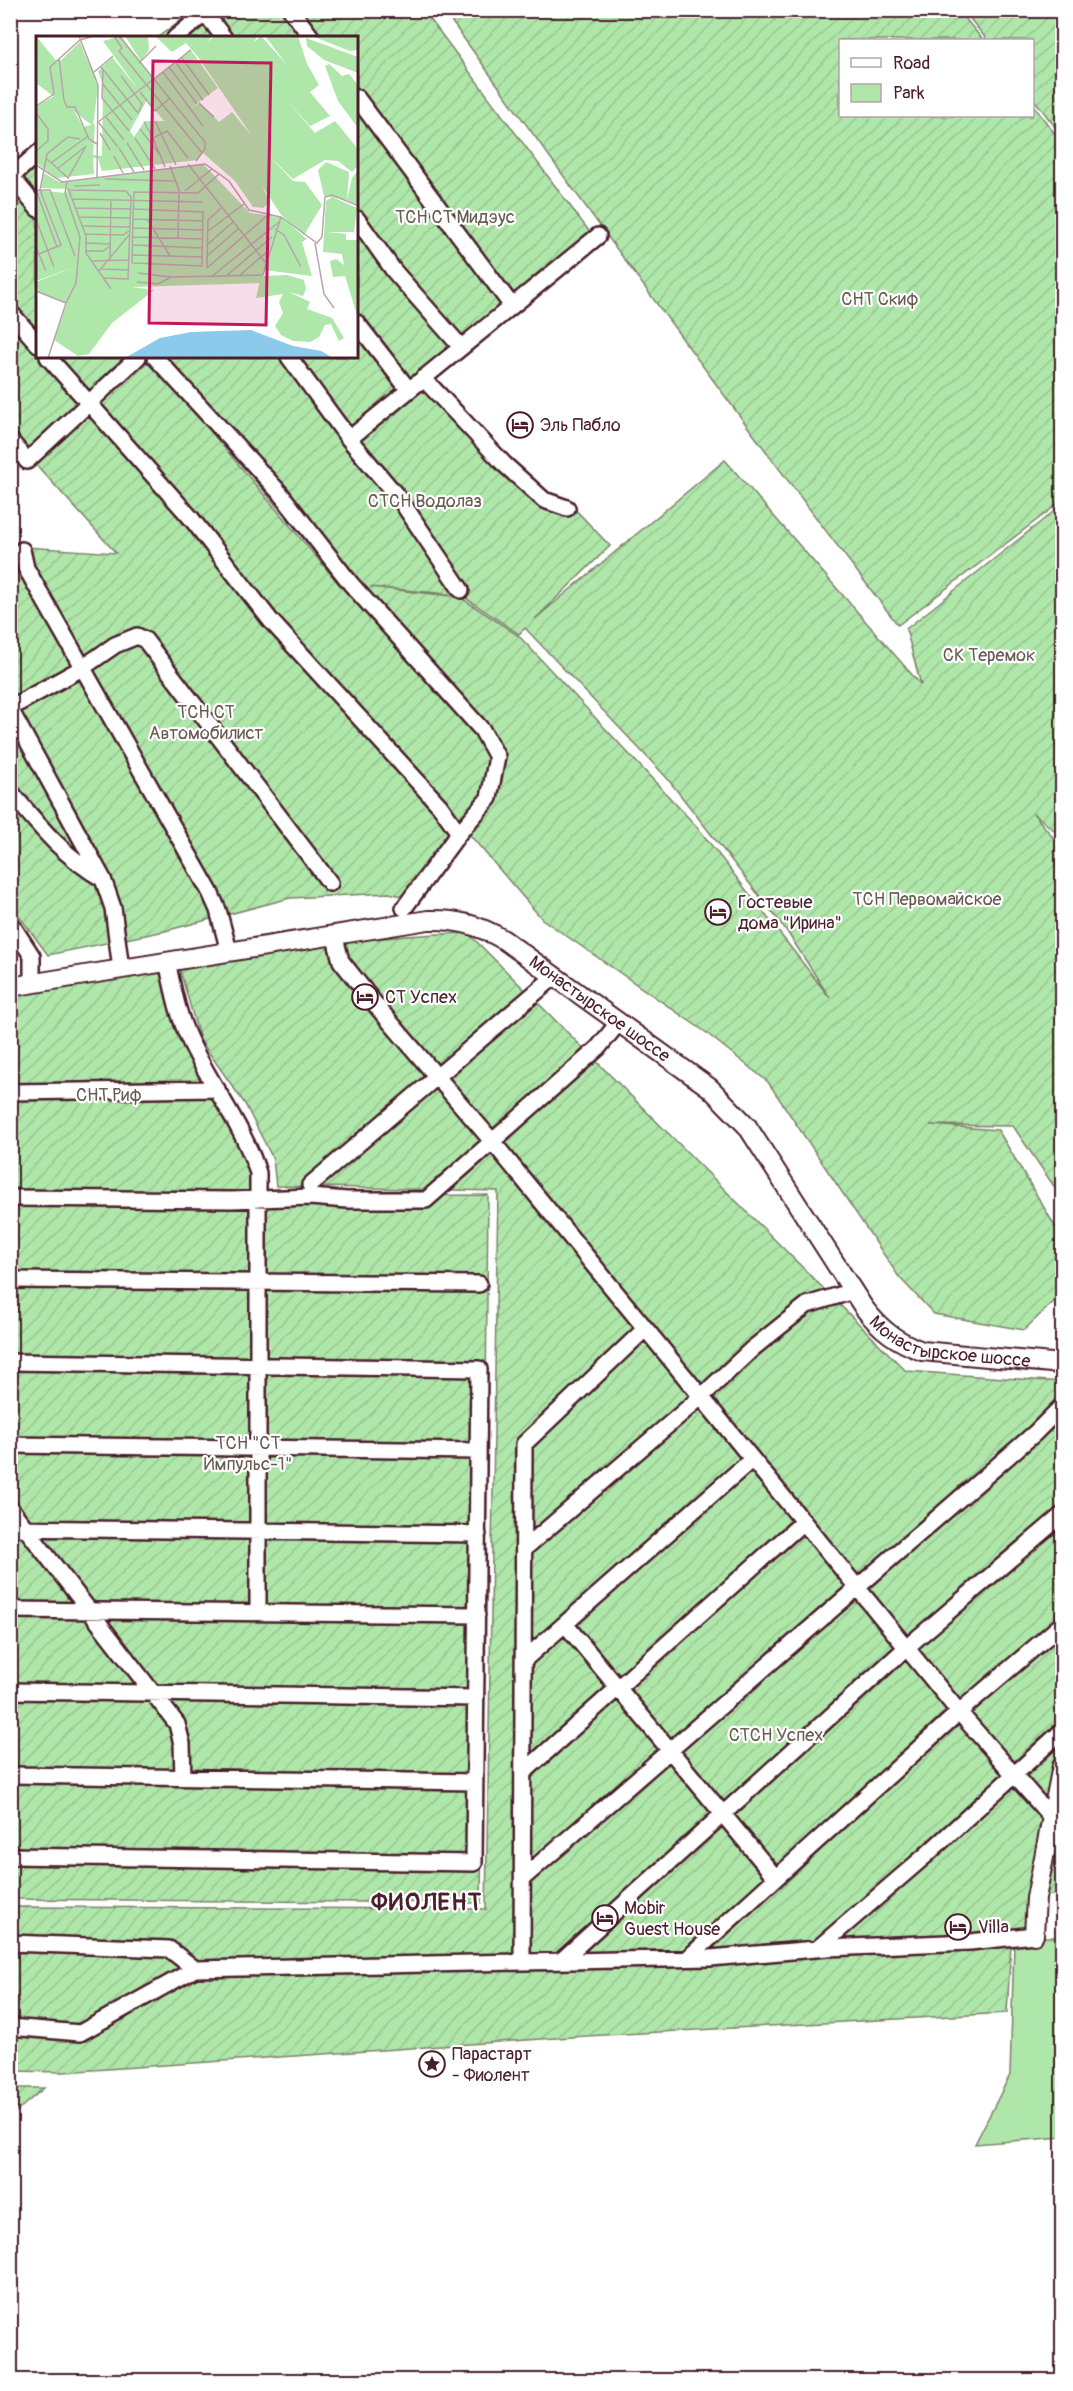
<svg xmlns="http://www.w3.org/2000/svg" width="1073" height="2391" viewBox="0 0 1073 2391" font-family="Pangolin,sans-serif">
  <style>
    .green { fill: #afe6a9; stroke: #7c826a; stroke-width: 1.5 }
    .garden { fill: url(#garden-furrows); stroke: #7c826a; stroke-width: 1.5; fill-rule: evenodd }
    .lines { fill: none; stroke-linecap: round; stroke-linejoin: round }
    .minor-casing { stroke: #4a1f2b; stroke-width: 20 }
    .major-casing { stroke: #4a1f2b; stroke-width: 22 }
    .minor { stroke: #fff; stroke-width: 15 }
    .major { stroke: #fff; stroke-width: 18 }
    .labels { text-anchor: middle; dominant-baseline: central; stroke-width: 4.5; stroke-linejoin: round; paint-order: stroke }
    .park-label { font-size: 18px; fill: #685b51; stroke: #fff }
    .poi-label { font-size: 18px; fill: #4a1f2b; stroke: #fff; text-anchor: start }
    .street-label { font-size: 18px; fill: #4a1f2b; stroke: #fff }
    .district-label { font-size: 24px; font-weight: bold; letter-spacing: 1.5px; fill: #4a1f2b; stroke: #fff }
    .inset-road { fill: none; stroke: #b7a5aa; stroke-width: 1.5 }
    .view { fill: #c2185b; fill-opacity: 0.15; stroke: #c2185b; stroke-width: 3 }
    .inset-edge { fill: none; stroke: #4a1f2b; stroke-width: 3 }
  </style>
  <defs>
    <pattern id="garden-furrows" width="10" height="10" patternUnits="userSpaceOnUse" patternTransform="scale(1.5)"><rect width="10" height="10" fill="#afe6a9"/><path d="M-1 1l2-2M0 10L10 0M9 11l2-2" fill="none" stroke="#98c592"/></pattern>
  </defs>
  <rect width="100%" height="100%" fill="#fff"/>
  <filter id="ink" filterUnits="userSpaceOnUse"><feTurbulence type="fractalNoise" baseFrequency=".0167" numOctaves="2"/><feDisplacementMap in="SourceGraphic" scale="12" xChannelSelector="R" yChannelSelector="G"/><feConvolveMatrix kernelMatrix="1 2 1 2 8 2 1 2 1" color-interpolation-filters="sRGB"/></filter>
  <g filter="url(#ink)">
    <path class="green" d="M1044,1937H1062V2137L975,2144L1010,2075L1014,1945Z"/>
    <path class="garden" d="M192,11H424L592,235L354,429L296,357H357V38H157Z
      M444,11H959L983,40H840V116H1032L1033,105L1062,143V501L898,625C742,423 593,217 444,11Z
      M964,11H1062V136L1033,98L1032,40H987Z
      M37,142L38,357H147L22,463L10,447V163L13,165Z
      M151,357H292L357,439L435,377L547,497L569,503L610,546L535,619L725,460L921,685L906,629L1062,505V837L1033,813L1062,848V1198L1013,1126L930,1125L998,1130L1062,1238V1294L1024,1330L934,1314L899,1277L768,1082L704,1031L542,919L469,834L414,899L389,893L290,898L165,931L48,955L11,905V546L116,553L32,460L149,358L339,584L343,585ZM370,587L461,595L519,634L525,628L667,778L786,930L830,998L698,828L519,636L460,597Z
      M468,933L906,1371L1062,1382V1774L1031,1932L1011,1943L1007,2013L586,2036L63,2072L11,2071V1907L486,1909L498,1191L276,1186L273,1159L245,1104L200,1040L180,970C278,951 367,935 468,933Z
      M162,966L258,1168V1196L11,1193V992Z
      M488,1195L481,1903L11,1899V1199Z
      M1062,1784V1895H1040Z
      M11,2088H44L11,2116Z"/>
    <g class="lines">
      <g class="minor-casing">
        <path id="minor" d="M291,10L312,38
          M206,14L224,38
          M175,38L209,10
          M357,98L512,306
          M10,175L38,209
          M10,178L38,153
          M357,219L394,271L461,347
          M10,312L38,344
          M357,323L409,390
          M48,357L191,518L271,621L440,806L459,833
          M155,357L280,493L351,584L482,730L497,757L489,798L459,833L404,908
          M289,357L349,439L401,501L461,590
          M423,378L504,464L544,500L567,508
          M349,439L598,236
          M10,440L27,461L138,357
          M22,550L26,568L210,892L218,910L229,951
          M10,704L19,703L82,668L115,645L137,636L145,640L330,883
          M10,709L103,879L113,908L121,969
          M10,791C40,827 63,856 103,879
          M10,922L32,956V983
          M334,934L341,961L379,1009L492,1141L959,1712L1051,1817
          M167,961C173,989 178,1016 190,1041C211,1086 243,1125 258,1173V1612
          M10,1092L217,1089
          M310,1185L555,976
          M10,1198L232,1200L310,1197L347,1200H426L598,1048L619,1022
          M10,1280L479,1284
          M10,1362L479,1369L474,1863L10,1856
          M10,1445L478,1451
          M10,1508L177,1724L182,1744L183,1777
          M10,1528L478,1534
          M525,1548L702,1396L752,1349L807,1305L853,1291
          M10,1610L477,1615
          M565,1624L776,1878
          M525,1659L751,1460
          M10,1691L476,1698
          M524,1772L803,1522
          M10,1775L475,1782
          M523,1878L1035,1433L1062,1406
          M10,1943L169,1949L195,1969
          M817,1949L925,1856L1062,1731
          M688,1958L959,1712L1062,1624
          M562,1960L907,1647L1062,1515
          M522,1961L524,1444L645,1329
          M10,2027L80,2033L195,1969L710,1958L827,1948L970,1942L1034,1935"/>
      </g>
      <g class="major-casing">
        <g id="major">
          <path id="s1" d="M10,987L428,920C457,919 479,925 504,940L710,1088L747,1126L864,1308C881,1330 896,1341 922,1351L1062,1364"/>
          <path d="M1034,1935L1036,1898L1062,1766"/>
        </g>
      </g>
      <use href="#minor" class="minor"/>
      <use href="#major" class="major"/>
    </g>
  </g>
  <defs>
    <g id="hotel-ring" transform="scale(1.35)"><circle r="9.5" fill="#fff" stroke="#4a1f2b" stroke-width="1.5"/><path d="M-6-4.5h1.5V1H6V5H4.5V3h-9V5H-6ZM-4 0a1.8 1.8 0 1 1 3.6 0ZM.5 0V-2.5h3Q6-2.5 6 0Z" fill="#4a1f2b"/></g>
    <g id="sight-ring" transform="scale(1.35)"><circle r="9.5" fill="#fff" stroke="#4a1f2b" stroke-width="1.5"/><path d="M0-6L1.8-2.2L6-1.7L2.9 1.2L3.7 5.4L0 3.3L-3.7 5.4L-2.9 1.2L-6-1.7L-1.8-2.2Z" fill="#4a1f2b"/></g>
  </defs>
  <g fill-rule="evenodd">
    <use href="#hotel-ring" x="520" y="425"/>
    <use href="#hotel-ring" x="718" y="912"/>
    <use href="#hotel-ring" x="365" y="997"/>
    <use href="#hotel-ring" x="605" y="1918"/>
    <use href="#hotel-ring" x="958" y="1927"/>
    <use href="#sight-ring" x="432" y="2064"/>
  </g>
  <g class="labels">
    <g class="park-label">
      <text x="455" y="217">ТСН СТ Мидэус</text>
      <text x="880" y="299">СНТ Скиф</text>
      <text x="425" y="501">СТСН Водолаз</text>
      <text x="989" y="655">СК Теремок</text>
      <text x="206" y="712">ТСН СТ<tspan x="206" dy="21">Автомобилист</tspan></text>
      <text x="927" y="899">ТСН Первомайское</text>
      <text x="109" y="1095">СНТ Риф</text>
      <text x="248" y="1443">ТСН "СТ<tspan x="248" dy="21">Импульс-1"</tspan></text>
      <text x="776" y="1735">СТСН Успех</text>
    </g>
    <g class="poi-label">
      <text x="540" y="425">Эль Пабло</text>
      <text x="738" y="902">Гостевые<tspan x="738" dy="21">дома "Ирина"</tspan></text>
      <text x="385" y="997">СТ Успех</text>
      <text x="624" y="1908">Mobir<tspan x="624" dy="21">Guest House</tspan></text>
      <text x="978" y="1927">Villa</text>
      <text x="452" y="2054">Парастарт<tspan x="452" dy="21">- Фиолент</tspan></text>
    </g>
    <g class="street-label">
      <text stroke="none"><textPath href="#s1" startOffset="621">Монастырское шоссе</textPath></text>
      <text stroke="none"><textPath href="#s1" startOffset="1124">Монастырское шоссе</textPath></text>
    </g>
    <g class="district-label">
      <text x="427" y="1902">ФИОЛЕНТ</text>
    </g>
  </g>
  <g transform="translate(36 36)">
    <rect width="322" height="322" fill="#fff"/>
    <path d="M0,0L22,27L44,6L62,51L57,90L0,47ZM290,126L313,136L311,164L288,160L282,134ZM296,161L321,172L318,196H292L310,198V204H322V282L309,240L297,241L294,225L300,223L308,229L306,218L287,216L290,165ZM251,239L268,244L270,253L267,260L253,256L274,266L271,273L296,282L308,302L303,305L295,288L289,289L283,301L274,306L257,305L245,299L239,290L247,277L243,266L247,258L220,262L225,240Z" fill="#afe6a9"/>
    <path d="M89,0H112L113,14L105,25ZM119,0H176L162,21L150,7L136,16ZM184,0H221L213,16ZM276,0H322V14L314,15ZM270,2L322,21V37L288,24L271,10ZM53,25L60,42L42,73L50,47L49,29ZM293,28L306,40L313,38L322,49V92L302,65L289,30Z" fill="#afe6a9"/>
    <path d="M85,0L118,43L154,13L182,52L155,72L164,67L183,86L196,76L216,100L162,21L167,11L178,0H185L213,16L211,12L225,0L251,29L229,0H262L271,28L283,49L274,56L294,80L274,90L248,61L279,97L299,85L322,113V130L316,136L302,125L289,124L257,143L232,119L257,145L269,146L286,169L268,199L246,180L226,150L234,166L227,172L217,171L199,145L167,117L161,124L66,135L62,122H57L58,138L21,142L0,127V70L18,60L17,27L24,22L23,58L28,68L36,71L47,91L59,88L57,119L66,120L67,49L62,35L76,21L102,53L67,5ZM111,64L128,85H109L98,101L94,95ZM167,128L214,177L245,181L271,203L266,206L276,240L228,234L224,247L96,251L118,254L76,287L53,318L42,320L18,304L31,267L3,257L0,246L41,230L0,245V154L30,157L31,153L5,152L8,137L23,146ZM322,134V169L311,164L316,142Z" fill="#afe6a9" fill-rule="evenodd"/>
    <path d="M215,294L257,310L285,315L297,322H89L124,302L155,296Z" fill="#8ccaec"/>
    <path class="inset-road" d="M43,0L62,49L61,141M78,0L86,12L83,15L166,117M83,0L169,106V113L160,125M23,22L28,64L31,71H39L53,103L61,108M146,22L173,59M103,27L120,10M140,27L167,64M65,31L102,77L106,68L85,40M133,31L161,68M67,33L66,62L93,95M58,36L77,20M127,36L167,90M66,47L96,84M104,56L119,75L133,63M163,67L178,81M0,70L18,58L14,31L44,4L58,0M0,77L12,93V105L0,115M70,81L88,104M119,85L140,129M108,86L117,102M61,87L155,14M63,87L82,111M104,93L125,120M64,97L74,114M99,102L119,133M91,107L108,134M83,112L98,136M78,120L87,137M10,122L32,142L50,110M15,127L52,100M152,128L229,226M0,129L26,146L169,128L193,145L213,174L245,181L227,239M134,130L143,154L142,202M129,131L117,102L131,95L152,122M21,133L49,111M69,143L139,145M38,150L64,149M32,152L50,200V217L75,253M0,154H14L39,220M0,154L21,211M32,154L90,155L95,161L92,243L68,242M149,155L176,133M36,163L167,166M39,172L94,173M98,173L167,176L166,230L97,227L96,226L97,183L98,156L162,157L183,138M42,181L94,182M245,181L281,207L286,201L289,161L296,159L323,170M0,183L18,231M97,183L167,185M111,183L134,220M45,190L94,191M97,192L167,194M239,193L248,199L265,231M172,195L208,168M49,198L87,199L93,195M97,201L166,203M50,207L74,208M279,207L288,258L298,272M172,208L197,186M97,209L166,212M0,211L10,235M49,215H67L74,210M0,219L25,209L4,154L11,118L32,101L44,103M97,219L166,221M171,220L202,193M74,224L75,164M55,225L93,224M171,232L234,177M171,232L172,184L185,172M66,233L92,234M63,235L93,199M102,237L135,241M203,240L232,215M175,241L243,186M189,241L236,201M101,246L122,248L135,241L227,239M0,255L30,267L40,247L44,201L29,157L31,145M12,322L30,267"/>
    <path class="view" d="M117,25L235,27L230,289L113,287Z"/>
    <rect width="322" height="322" class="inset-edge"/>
  </g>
  <rect width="1073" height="2391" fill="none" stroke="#fff" stroke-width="36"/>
  <rect x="18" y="18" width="1037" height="2355" fill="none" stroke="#4a1f2b" stroke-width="2" filter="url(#ink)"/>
  <rect x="839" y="39" width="195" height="78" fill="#ffffff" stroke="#b7a5aa" stroke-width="1.5"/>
  <rect x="851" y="58" width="30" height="9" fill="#ffffff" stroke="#b7a5aa" stroke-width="1.5"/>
  <text x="893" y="69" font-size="18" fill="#4a1f2b">Road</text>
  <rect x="851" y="84" width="30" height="18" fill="#afe6a9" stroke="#b7a5aa" stroke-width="1.5"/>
  <text x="893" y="99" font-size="18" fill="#4a1f2b">Park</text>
</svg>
